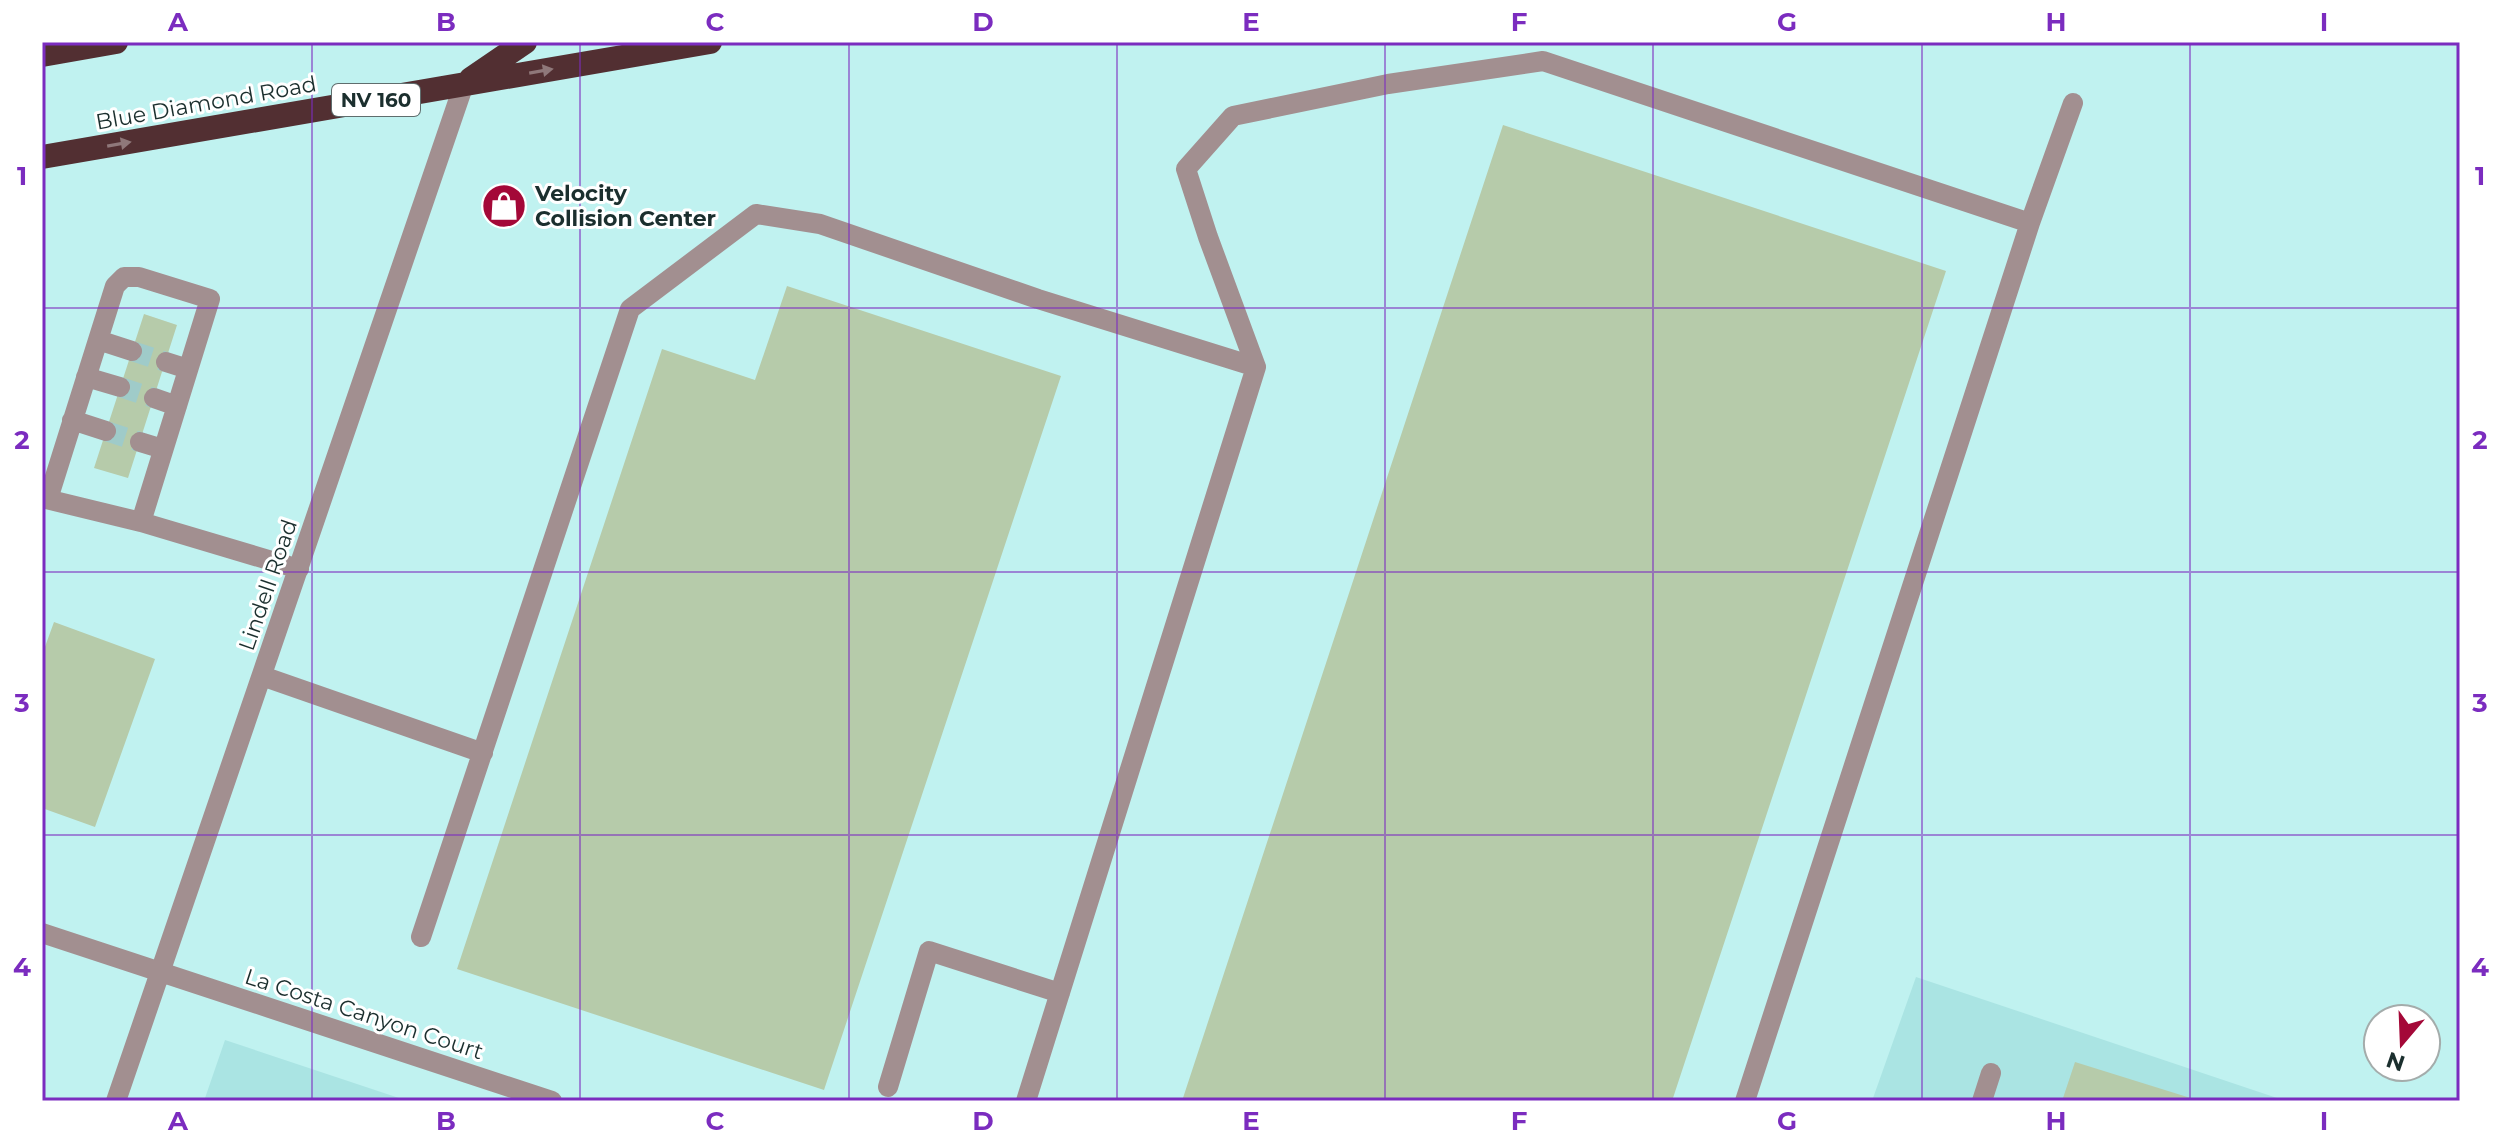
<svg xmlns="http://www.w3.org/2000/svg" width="2502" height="1143" viewBox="0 0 2502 1143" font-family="Montserrat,sans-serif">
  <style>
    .built { fill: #aae4e3 }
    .building { fill: #b6cbaa }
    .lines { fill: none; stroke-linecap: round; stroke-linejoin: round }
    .minor-tunnel { stroke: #9fcbc9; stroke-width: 20; stroke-dasharray: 20 10; stroke-linecap: butt }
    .minor { stroke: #a28f90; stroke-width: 20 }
    .highway { stroke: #522f32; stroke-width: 24 }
    .oneway { fill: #8f787a }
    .grid { fill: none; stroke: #7b2cbf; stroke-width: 2; stroke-opacity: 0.55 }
    .labels { text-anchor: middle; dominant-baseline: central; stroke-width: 6; stroke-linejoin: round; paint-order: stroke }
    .shield { fill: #fff; stroke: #5f6d6d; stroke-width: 2 }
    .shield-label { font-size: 20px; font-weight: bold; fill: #1b2f2e }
    .street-label { font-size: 22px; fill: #1b2f2e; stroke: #fff }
    .poi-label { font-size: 22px; font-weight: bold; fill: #1b2f2e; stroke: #fff; text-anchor: start }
    .neatline { fill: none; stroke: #7b2cbf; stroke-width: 3 }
    .grid-label { font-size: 26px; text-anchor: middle; font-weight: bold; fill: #7b2cbf }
  </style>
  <rect width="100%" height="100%" fill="#c0f2f0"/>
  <path class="built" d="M1916,977L2286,1101H1872Z
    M225,1040L408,1101H204Z"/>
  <path class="building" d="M1503,125L1946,271L1672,1101H1182Z
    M787,286L1061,376L824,1090L457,969L662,349L755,380Z
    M144,314L177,325L128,478L94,468Z
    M54,622L155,659L95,827L42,808V655Z
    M2075,1062L2197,1100L2196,1101H2062Z"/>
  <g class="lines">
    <path class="minor-tunnel" d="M132,351L166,362
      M120,387L154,398
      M106,431L140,442"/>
    <path class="minor" d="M2030,223L2073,103
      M98,340L132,351
      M166,362L188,369
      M1256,367L1208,237L1186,169L1233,116L1388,84L1543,61L2030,223L1745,1101
      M86,377L120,387
      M154,398L177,406
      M72,420L106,431
      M140,442L163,449
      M42,498L141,522L299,569
      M48,499L115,286L124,277H139L210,299L141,522
      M262,676L483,753
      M42,933L552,1101
      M421,937L630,309L756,214L820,224L1038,299L1256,367L1026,1101
      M888,1087L929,951L1060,993
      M116,1101L464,84
      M1982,1101L1991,1073"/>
    <path class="highway" d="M42,55L116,42
      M471,79L525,42
      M42,157L710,42"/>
  </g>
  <defs><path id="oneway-solid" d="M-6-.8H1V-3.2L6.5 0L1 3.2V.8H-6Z" transform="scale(2)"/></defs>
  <g class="oneway">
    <use href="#oneway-solid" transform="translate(541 71) rotate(-10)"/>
    <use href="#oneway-solid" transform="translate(119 144) rotate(-10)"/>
  </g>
  <path class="grid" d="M312,42V1101M580,42V1101M849,42V1101M1117,42V1101M1385,42V1101M1653,42V1101M1922,42V1101M2190,42V1101M42,308H2460M42,572H2460M42,835H2460"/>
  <defs>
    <g id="shop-disc" transform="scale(2.3)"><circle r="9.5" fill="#a40838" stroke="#fff"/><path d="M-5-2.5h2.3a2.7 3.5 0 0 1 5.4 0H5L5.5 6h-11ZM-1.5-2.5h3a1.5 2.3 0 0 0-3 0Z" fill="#fff"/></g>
  </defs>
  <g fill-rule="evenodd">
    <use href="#shop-disc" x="504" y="206"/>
  </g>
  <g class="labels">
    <rect class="shield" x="332" y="84" width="88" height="32" rx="6"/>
    <g class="shield-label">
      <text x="376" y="100">NV 160</text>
    </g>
    <g class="street-label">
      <text transform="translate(206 103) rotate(-10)">Blue Diamond Road</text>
      <text transform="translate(268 585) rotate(-71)">Lindell Road</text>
      <text transform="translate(364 1014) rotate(18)">La Costa Canyon Court</text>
    </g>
    <g class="poi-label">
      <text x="535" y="193">Velocity<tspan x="535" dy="25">Collision Center</tspan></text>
    </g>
  </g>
  <rect width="2502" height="1143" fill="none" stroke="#ffffff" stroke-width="88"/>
  <g transform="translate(2402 1043) rotate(199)"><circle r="38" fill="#ffffff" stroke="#a4acab" stroke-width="2"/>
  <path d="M0-6L14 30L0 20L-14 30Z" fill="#a40838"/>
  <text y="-12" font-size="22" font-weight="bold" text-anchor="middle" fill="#1b2f2e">N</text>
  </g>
  <rect x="44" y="44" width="2414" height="1055" class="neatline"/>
  <g class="grid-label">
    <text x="178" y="31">A</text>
    <text x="446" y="31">B</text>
    <text x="715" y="31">C</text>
    <text x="983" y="31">D</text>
    <text x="1251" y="31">E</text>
    <text x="1519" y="31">F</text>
    <text x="1787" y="31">G</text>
    <text x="2056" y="31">H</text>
    <text x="2324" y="31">I</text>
    <text x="22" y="185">1</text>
    <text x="2480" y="185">1</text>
    <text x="22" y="449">2</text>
    <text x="2480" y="449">2</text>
    <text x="22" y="712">3</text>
    <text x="2480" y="712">3</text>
    <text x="22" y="976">4</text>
    <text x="2480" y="976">4</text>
    <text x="178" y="1130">A</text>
    <text x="446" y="1130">B</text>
    <text x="715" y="1130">C</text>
    <text x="983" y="1130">D</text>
    <text x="1251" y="1130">E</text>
    <text x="1519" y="1130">F</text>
    <text x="1787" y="1130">G</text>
    <text x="2056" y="1130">H</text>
    <text x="2324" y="1130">I</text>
  </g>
</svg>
